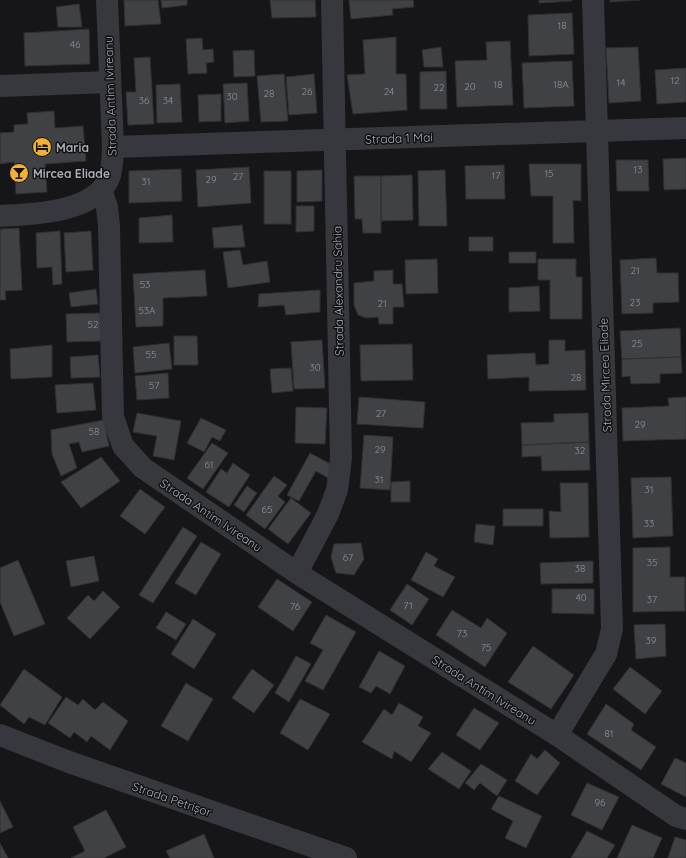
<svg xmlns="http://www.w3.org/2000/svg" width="686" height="858" viewBox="0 0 686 858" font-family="Quicksand,sans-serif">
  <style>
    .building { fill: #404145; stroke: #303034 }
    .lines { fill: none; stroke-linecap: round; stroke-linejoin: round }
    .street { stroke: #37383d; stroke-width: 22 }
    .labels { text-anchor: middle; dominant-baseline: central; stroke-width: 3; stroke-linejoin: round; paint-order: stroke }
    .number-label { font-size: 10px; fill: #8e929b }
    .street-label { font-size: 12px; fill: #a8adb8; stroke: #111113 }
    .poi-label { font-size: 12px; font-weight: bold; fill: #a8adb8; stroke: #111113; text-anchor: start }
  </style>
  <rect width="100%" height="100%" fill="#161618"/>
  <path class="building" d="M124,0H158L161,24L125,26Z
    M161,0H187V5L162,8Z
    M270,0H315L316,17L272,18Z
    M349,0H413L414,7L392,9L393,15L351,19Z
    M539,0H572V1L539,3Z
    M610,0H640L610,2Z
    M79,4L82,27H58L56,7Z
    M572,13L574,54L529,56L528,15Z
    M89,29L90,64L25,66L24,33Z
    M396,37V74H406L407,110L353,114L347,75L365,74L363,40Z
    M202,38L203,50L213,49L214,62L206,63L207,73L188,74L186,39Z
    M510,41L513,105L457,107L455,61L487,60L486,42Z
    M441,47L443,67H424L422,50Z
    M638,47L641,101L609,103L606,48Z
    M254,50L255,76L234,77L233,51Z
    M150,57L154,124L128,125L126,92H136L134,58Z
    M572,61L574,106L524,108L522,63Z
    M686,68V102L657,104L655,70Z
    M446,71L447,109H420V72Z
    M284,74L288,121L261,122L257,76Z
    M314,74L317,113L289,115L286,77Z
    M247,83L249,121L225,123L223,84Z
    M180,84L182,122L157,123L156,85Z
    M221,94V121L199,122L198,95Z
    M54,111L55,128L83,126L86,161L45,164L47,192L16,194L14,162L0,164V133L14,132V125L28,124L27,113Z
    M686,158V189L664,190L663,159Z
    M616,160H648L649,191H617Z
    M529,164H581V201L573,200L574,243H553V196H531Z
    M504,165L505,199H466L465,166Z
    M249,167L251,203L198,207L196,170Z
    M181,169L182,201L129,203V171Z
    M322,170V201L297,202V171Z
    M445,170L447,226H419L418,171Z
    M264,171H291V224H264Z
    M412,175L413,220L381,221V176Z
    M354,176H381V233H363L362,219H355Z
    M296,206H314V231L296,232Z
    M172,215L173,242L139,243V218Z
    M242,225L245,247L214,248L212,228Z
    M19,228L22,290L5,291L6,300H0V229Z
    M60,231L62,284L53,285L52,267L37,268L36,233Z
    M91,231L93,270L66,272L64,233Z
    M469,237H493V251H469Z
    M240,250L243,265L267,261L270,282L228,288L223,252Z
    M509,252H536V263H509Z
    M656,258L657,273H678L679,302L653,303V313L622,314L620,260Z
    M437,259L438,293L406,294L405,260Z
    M538,259H576V277H582V319H550V280H538Z
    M205,270L207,296L163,298V326L136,327L133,274Z
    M393,270V284H402L404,307H393V324H379L378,317L366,318L358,315L354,305V283L374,281V271Z
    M539,286L540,311L509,312V288Z
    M96,289L98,304L71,307L69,293Z
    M320,290V312L286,315L284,305L258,307L259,294Z
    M100,313L101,341L67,342L66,314Z
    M680,328L681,357L622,359L620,331Z
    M174,336H197L198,365H174Z
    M322,340L325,388L294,389L291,342Z
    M549,340H565V351L585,350L586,390L529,391V377L488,379L487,355L535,353L536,365L549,364Z
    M169,343L172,369L135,373L133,347Z
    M412,344L413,380L361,381L360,345Z
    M52,345V377L11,379L10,349Z
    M98,355L100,377L71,378L70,357Z
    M681,357L682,373L660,374V383L631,384L630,376L622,377V359Z
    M291,368L293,391L272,393L270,369Z
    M168,373L169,398L137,400L135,376Z
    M93,383L96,410L57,413L55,385Z
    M359,397L425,402L423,428L357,424Z
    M686,397V439L623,441L622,408L669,406L668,398Z
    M296,407L327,408L325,444L295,443Z
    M137,413L181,421L174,460L153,456L157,436L133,432Z
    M588,413L589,442L522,445L521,423L554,422V414Z
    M201,418L226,430L220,441L212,437L204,452L187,443Z
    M104,420L109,446L82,452L79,442L69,444L77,468L61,476L52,454L51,430Z
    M364,435L393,437L390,490L360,488Z
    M589,442L590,470L542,471L541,456L522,457V445Z
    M212,443L228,453L203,489L187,478Z
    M310,453L336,467L330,479L316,471L299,501L287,495Z
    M101,457L120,481L81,508L61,482Z
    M233,463L250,475L229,507L206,492L221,469L227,473Z
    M274,476L287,485L278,496L285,502L265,529L246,515Z
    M671,477L673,536L633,538L631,478Z
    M410,481V502H391V482Z
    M560,483H588L589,537L550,538L549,511L561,512Z
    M247,486L257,493L244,512L234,505Z
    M140,489L165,507L145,534L120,516Z
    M291,498L311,513L288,544L268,529Z
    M503,509H543V526H503Z
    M476,524L495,526L493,545L474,542Z
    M183,527L197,536L153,603L139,595Z
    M201,542L221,554L196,595L175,583Z
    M361,543L364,559L354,575L336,573L331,557L334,544Z
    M670,547V577H685V611L633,612V548Z
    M426,552L438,559L434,566L455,577L443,597L411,580Z
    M94,556L99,581L71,587L66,561Z
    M18,560L45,624L14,636L0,602V568Z
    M593,561V583L541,584L540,563Z
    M277,579L312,602L293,631L258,607Z
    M407,584L429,599L412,625L390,610Z
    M552,589H594V614L552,613Z
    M103,591L120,607L90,639L67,618L88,595L94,601Z
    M452,610L481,628L487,618L507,633L485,667L436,635Z
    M166,612L186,624L176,640L156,628Z
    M326,615L356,632L323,690L305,681L323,650L310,643Z
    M193,619L216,634L194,669L171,654Z
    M665,624L666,656L636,659L634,625Z
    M533,646L574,675L551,709L508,682Z
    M379,651L405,666L390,694L376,686L371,693L359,687Z
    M296,656L311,664L289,702L275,693Z
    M630,667L662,691L645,714L613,689Z
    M24,669L62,697L45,725L29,717L24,724L0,705Z
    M252,669L274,685L254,713L232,698Z
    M186,683L213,699L188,741L161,726Z
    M66,697L78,705L83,699L95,710L103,702L128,721L110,750L91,736L87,742L74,732L70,738L48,723Z
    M300,699L330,714L308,750L280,733Z
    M399,703L423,717L418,726L431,733L411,762L394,751L392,759L362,742L384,709L392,715Z
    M606,704L634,724L631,730L656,747L641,770L587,734Z
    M474,708L499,723L480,750L456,735Z
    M545,750L560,763L537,795L515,781L531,754L537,759Z
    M442,752L471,771L459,789L428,769Z
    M675,758L686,763V797L661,784Z
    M481,764L507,780L497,796L480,783L474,790L465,783Z
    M587,783L619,797L602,830L571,815Z
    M499,796L542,816L526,848L505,838L513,821L491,809Z
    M0,801L13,827L0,833Z
    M106,810L126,847L104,858H71L85,851L73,827Z
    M632,825L662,838L653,858H617Z
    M587,831L615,845L607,858H571Z
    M204,834L214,858H170L166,851Z
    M675,837L686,840V858H668Z
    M0,843L8,858H0Z"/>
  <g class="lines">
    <path class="street" d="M0,86L110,82
      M113,147L686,128
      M101,190L107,207L109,226L113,417L123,446L143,468L297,573L557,735L676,816L686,819
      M0,216C32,214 95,213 109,178C113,168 112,158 113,147L107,0
      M297,573L328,514L337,490L341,458L332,0
      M0,735L69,762L346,858
      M557,735L606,654L612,629L593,0"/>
  </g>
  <defs>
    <g id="hotel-disc" transform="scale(1)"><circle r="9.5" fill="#f2b134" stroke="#111113"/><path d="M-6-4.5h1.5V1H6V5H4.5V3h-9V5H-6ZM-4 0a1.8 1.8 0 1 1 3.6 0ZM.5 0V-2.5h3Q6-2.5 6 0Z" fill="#111"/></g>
    <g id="bar-disc" transform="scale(1)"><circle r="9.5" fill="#f2b134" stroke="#111113"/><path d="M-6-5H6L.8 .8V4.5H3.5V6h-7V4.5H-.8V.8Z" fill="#111"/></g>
  </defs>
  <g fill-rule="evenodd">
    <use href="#hotel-disc" x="42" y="147"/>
    <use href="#bar-disc" x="19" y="173"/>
  </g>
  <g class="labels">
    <g class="number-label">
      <text x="562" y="25">18</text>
      <text x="75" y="44">46</text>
      <text x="675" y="80">12</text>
      <text x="621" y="82">14</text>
      <text x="498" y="84">18</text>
      <text x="561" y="84">18A</text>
      <text x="470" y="86">20</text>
      <text x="439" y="87">22</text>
      <text x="307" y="91">26</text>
      <text x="389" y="91">24</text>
      <text x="269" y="93">28</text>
      <text x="232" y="96">30</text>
      <text x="144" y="100">36</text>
      <text x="168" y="100">34</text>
      <text x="638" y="169">13</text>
      <text x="549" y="173">15</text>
      <text x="496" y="175">17</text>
      <text x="238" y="176">27</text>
      <text x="211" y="179">29</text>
      <text x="146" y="181">31</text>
      <text x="635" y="270">21</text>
      <text x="145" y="284">53</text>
      <text x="635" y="302">23</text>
      <text x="382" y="303">21</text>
      <text x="147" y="310">53A</text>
      <text x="93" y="324">52</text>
      <text x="637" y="343">25</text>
      <text x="151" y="354">55</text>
      <text x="315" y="367">30</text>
      <text x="576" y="377">28</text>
      <text x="154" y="385">57</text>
      <text x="381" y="413">27</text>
      <text x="640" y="424">29</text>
      <text x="94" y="431">58</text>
      <text x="380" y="449">29</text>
      <text x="580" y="450">32</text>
      <text x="209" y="464">61</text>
      <text x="379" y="479">31</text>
      <text x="649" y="489">31</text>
      <text x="267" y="509">65</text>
      <text x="649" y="523">33</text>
      <text x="348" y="557">67</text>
      <text x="652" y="562">35</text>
      <text x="580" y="568">38</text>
      <text x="581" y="597">40</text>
      <text x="652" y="599">37</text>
      <text x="408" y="605">71</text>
      <text x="295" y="606">76</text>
      <text x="462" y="633">73</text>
      <text x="651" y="640">39</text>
      <text x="486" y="647">75</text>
      <text x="609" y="733">81</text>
      <text x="600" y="802">96</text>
    </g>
    <g class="street-label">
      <text transform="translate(110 96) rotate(-92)">Strada Antim Ivireanu</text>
      <text transform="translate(399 138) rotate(-2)">Strada 1 Mai</text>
      <text transform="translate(338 291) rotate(-91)">Strada Alexandru Sahia</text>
      <text transform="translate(605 375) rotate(-92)">Strada Mircea Eliade</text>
      <text transform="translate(211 515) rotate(34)">Strada Antim Ivireanu</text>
      <text transform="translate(484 690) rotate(32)">Strada Antim Ivireanu</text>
      <text transform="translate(172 799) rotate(19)">Strada Petrișor</text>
    </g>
    <g class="poi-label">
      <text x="56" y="147">Maria</text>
      <text x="33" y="173">Mircea Eliade</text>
    </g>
  </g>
</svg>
